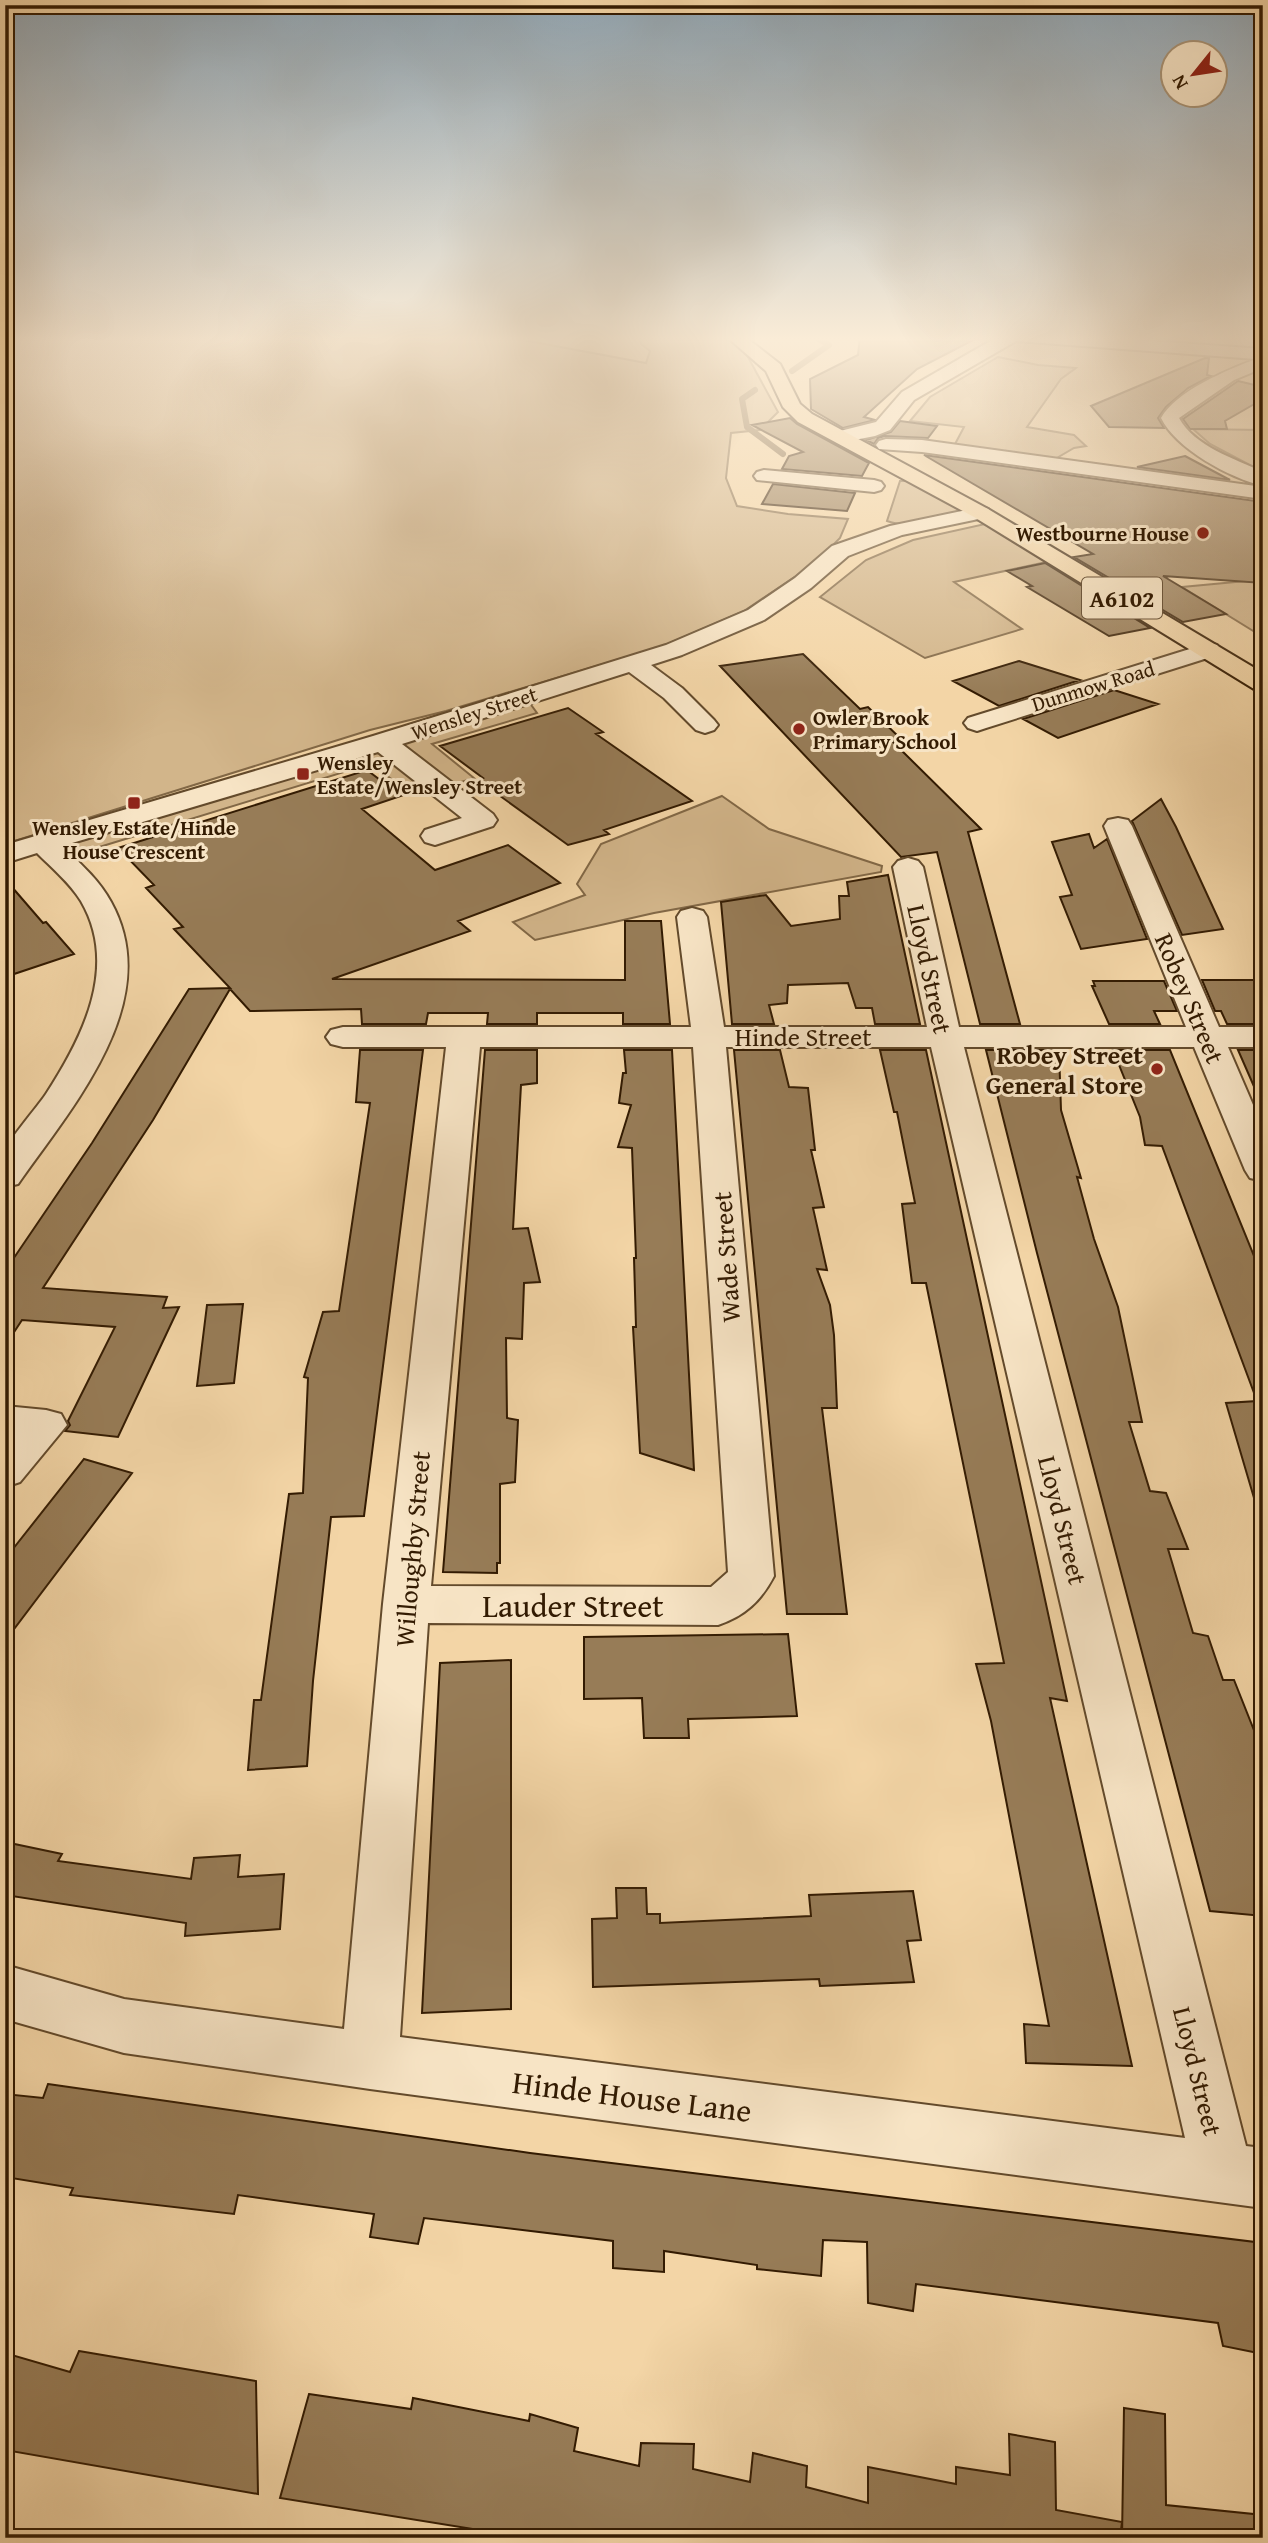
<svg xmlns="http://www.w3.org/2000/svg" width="1268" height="2543" viewBox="0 0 1268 2543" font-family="'Gentium Book Plus',serif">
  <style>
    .green { fill: #d2b58a; stroke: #826846; stroke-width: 2 }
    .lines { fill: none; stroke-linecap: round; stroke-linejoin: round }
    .stream { stroke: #7f6543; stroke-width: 6 }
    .building { fill: #977c57; stroke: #331b02; stroke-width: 2 }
    .minor-casing { stroke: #634a2b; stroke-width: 4 }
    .major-casing { stroke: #331b02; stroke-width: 4 }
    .minor { fill: #f7e4c5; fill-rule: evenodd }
    .major { fill: #f3d5a6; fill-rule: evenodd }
    .poi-dot { fill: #8f2418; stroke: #f7e4c5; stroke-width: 2.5 }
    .labels { text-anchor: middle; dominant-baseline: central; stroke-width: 6; stroke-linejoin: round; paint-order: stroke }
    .far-poi-label { font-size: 21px; font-weight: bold; fill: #331b02; stroke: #f7e4c5; text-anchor: start }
    .far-street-label { font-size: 21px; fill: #331b02; stroke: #f7e4c5 }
    .shield { fill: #f7e4c5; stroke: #6e573c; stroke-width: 2 }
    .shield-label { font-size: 24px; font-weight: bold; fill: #331b02 }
    .street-label { font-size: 26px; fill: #331b02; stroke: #f7e4c5 }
    .poi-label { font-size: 26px; font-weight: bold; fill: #331b02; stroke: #f7e4c5; text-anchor: end }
    .near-street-label { font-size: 32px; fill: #331b02; stroke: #f7e4c5 }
  </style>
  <rect width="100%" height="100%" fill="#f3d5a6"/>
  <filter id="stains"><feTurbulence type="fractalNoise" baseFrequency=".00286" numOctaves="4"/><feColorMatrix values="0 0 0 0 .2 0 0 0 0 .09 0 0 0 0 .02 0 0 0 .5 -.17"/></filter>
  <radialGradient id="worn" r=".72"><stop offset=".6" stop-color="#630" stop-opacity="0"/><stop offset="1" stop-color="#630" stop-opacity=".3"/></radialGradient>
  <path class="green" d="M5,336H502L646,363L650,351L641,344L640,336H721L743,348L778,412L760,430L731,433L726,478L737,506L788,514L848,519L840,538L814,564L744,611L663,646L446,711L370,730L5,844Z
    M998,357L1038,365L1076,368L1061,379L1027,427L1074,435L1086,446L1074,448L1055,459L954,446L964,427L910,421L930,397Z
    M1193,429L1263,430V472L1210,444Z
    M900,481H909L962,510C942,519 908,529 887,521Z
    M985,524L1051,561L954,582L1022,629L925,658L820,597L866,560L913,540Z
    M1246,581L1263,583V591H1259L1263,594V637L1182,587Z
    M529,702L537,713L432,744L474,778L416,796L370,764L83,852L76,842L88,835Z
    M722,796L769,829L882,866L881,872L654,913L535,940L513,922L585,895L577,884L601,844Z"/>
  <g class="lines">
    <path class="stream" d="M792,371L829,345L814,336
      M755,390L742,399L747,427L783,454"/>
  </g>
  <path class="building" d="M860,336H981L917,369L864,417L875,420L843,428L811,409L810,379L858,355Z
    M1205,358H1209L1207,375L1211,376L1188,388L1166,407L1158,418L1164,428L1109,427L1091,406Z
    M1238,381L1263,387V399L1225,421L1227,429H1190L1188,426L1183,419Z
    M790,418L797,424L869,463L862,476L782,469L789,456L803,452L752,425Z
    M900,421L937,426L928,438L885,436L878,438L874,444L866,440L891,432Z
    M924,455L1263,502V583L1163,576L1226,614L1183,622L1074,557L1093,554Z
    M1185,456L1230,480L1137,467Z
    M773,484L855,493L847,511L762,504Z
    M1045,563L1150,628L1109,636L1027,587L1032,586L1007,571Z
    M803,654L860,709L868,707L902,740L892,741L981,829L968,832L1020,1024H980L937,852L901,857L720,666Z
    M1019,661L1080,680L999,706L953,681Z
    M1114,690L1158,704L1058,738L1023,719Z
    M568,708L603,732L596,734L692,801L604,830L609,834L568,845L478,780L483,778L440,746Z
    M367,770L401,796L362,809L435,870L508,845L560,883L458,921L470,931L332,979L625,980V921H661L670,1024H623V1013H537V1024H487L488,1013H428L426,1024H362L361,1009L250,1011L230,989L153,1120L43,1288L167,1297L163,1308L179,1307L118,1437L65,1431L70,1425L68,1421L115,1327L22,1320L5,1346V1271L92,1143L189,989L230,988L174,929L183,927L146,888L154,885L118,848Z
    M1161,799L1176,827L1223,929L1182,935L1132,821Z
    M1089,834L1094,848L1107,839L1147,939L1081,949L1060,897L1072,895L1052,842Z
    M888,875L920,1024H875L872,1008H856L848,983L788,985L787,1003L769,1005L774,1024H732L721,902L766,895L791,926L840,919L839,896H849L847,882Z
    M5,879L43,923L46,922L74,954L5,977Z
    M1202,980H1263V1024H1227L1221,1011H1215Z
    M1093,981H1164L1177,1011H1154L1160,1024H1109L1092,986H1095Z
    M360,1050H423L364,1516L331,1517L313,1681L307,1766L248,1770L254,1700H261L289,1494L303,1493L308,1378L304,1377L323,1312L339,1311L370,1103L356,1102Z
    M485,1050H537V1083L521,1085L513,1229L528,1228L540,1282L524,1283L522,1339L506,1338L507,1418L518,1420L515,1482L500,1484V1563H497V1573L443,1572Z
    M624,1050H672L694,1470L640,1453L633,1327H636L634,1258H636L632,1148L618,1147L631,1105L619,1103L623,1073H626Z
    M734,1050H780L789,1087L808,1088L815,1150H811L824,1207L813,1208L827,1270L817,1269L830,1305L834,1335L837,1408H822L847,1614H787Z
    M880,1050H926L1067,1701L1050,1698L1132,2066L1026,2063L1024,2024L1049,2026L991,1721L976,1664L1004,1663L926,1283H912L902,1204L915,1203L897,1112H894Z
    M986,1050H1059L1061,1110L1081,1178L1077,1177L1094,1239L1118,1307L1142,1422H1129L1150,1491L1166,1493L1188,1549H1168L1193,1633L1208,1636L1223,1680H1234L1263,1753V1916L1210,1911L1037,1253Z
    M1113,1050H1170L1263,1278V1497L1254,1498L1226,1403L1257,1401L1162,1146L1145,1145L1140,1117Z
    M1238,1050H1263V1107Z
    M243,1304L234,1383L197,1386L207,1305Z
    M84,1459L132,1473L5,1641V1559Z
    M788,1634L797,1716L688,1719L689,1738H644L642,1698L584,1699V1637Z
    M511,1660V2009L422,2013L440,1663Z
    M5,1842L62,1854L58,1861L191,1879L194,1858L240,1855L238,1877L284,1874L280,1929L185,1936L186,1923L5,1895Z
    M616,1888H646L647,1914H660V1923L811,1916L809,1895L913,1891L921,1940L907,1941L914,1982L820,1986L819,1979L593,1987L592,1919L617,1918Z
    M48,2084L530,2153L1263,2243V2354L1223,2346L1218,2323L916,2284L913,2311L868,2303L867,2242L823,2240L821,2276L757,2269V2265L664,2251V2272L613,2268V2241L424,2218L418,2244L370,2237L374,2214L238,2195L234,2214L70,2195L73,2188L5,2177V2094L43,2098Z
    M79,2351L256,2381L258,2494L5,2450V2353L70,2372Z
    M309,2394L411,2409L413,2398L529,2421L530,2414L578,2428L574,2451L639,2466L641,2443L694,2444L693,2469L750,2482L753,2453L807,2466L806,2487L868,2503V2467L956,2484V2467L1010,2475L1009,2434L1055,2442L1056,2510L1122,2522L1120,2538H528L280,2498Z
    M1124,2408L1165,2414L1166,2505L1263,2515V2538H1122Z"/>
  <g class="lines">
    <g class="minor-casing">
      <path id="minor" d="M999,336H1080L1263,349V368L1234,380L1179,418C1194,446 1235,459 1263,472V486C1230,478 1176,449 1161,418C1176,391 1227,370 1256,359L1016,341L914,400L890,430L875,436L839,443L829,437L832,433L876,422L902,392Z
        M886,439L922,440L1263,487V499L922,452L879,449L876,445L879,441Z
        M764,470L874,480L881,482L884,486L881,490L874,492L757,480L754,476L757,472Z
        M981,507L988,509L991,513L988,517L902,535L848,556L811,588L764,620L682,655L651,665L682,688L714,720L718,725L714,730L705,733L696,730L664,698L629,672L402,744L493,814L497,820L493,826L435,845L425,842L421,836L425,830L462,818L378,752L62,846C80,863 99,880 111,902C166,1001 72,1107 18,1184L5,1187C5,1177 2,1160 5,1150C9,1140 38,1106 46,1094C83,1037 119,966 81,901C70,883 52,868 37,853L5,863V845L373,736L666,645L748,610L795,578L832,546L890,526Z
        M1209,643L1217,645L1221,650L1217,655L986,728L977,731L968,728L964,723L968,718Z
        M1118,818L1128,820L1132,826L1219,1027H1263V1047H1228L1263,1128V1181L1250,1178L1245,1170L1194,1047H964L1246,2146L1263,2148V2208L370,2089L124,2053L5,2019V1965L124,1999L344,2029L383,1604L446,1047H343L331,1044L326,1037L331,1030L343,1027H691L677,917L681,911L692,908L703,911L707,917L724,1027H927L893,867L898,861L908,858L918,861L923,867L959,1027H1186L1104,826L1108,820ZM480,1047H693L728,1572L711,1587L431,1586ZM726,1047H931L1185,2138L400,2037L428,1623L718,1625C745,1616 761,1601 774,1576Z
        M5,1406L46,1410L61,1414L67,1425L20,1482L5,1487V1443L10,1437L5,1436Z"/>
    </g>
    <g class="major-casing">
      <path id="major" d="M726,336H744L780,364L800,404L812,414L988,509L1263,673V691L1254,689L974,517L798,422L783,407L766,371Z"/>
    </g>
    <use href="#minor" class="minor"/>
    <use href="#major" class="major"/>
  </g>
  <linearGradient id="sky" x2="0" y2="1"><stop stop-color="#92a8b7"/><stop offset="0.49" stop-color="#faecd7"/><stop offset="1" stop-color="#faecd7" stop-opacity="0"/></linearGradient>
  <rect width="1268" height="692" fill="url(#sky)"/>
  <g class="poi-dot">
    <circle cx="1203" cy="533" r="7"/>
    <circle cx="799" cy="729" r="7"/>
    <rect x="296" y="767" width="14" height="14" rx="3.5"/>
    <rect x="127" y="796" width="14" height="14" rx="3.5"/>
    <circle cx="1157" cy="1069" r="7"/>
  </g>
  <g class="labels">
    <g class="far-poi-label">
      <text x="1189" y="533" text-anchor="end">Westbourne House</text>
      <text x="813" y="717">Owler Brook<tspan x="813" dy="24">Primary School</tspan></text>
      <text x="317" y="762">Wensley<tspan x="317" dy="24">Estate/Wensley Street</tspan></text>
      <text x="134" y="827" text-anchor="middle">Wensley Estate/Hinde<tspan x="134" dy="24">House Crescent</tspan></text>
    </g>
    <g class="far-street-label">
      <text transform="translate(1093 686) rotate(-17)">Dunmow Road</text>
      <text transform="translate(474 713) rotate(-18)">Wensley Street</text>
    </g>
    <rect class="shield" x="1082" y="577.5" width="80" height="41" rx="5"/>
    <g class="shield-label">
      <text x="1122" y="598">A6102</text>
    </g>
    <g class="street-label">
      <text transform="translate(930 969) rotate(78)">Lloyd Street</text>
      <text transform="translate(1190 998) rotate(67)">Robey Street</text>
      <text x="803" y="1036">Hinde Street</text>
      <text transform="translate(726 1257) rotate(-94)">Wade Street</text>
      <text transform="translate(1063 1520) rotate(76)">Lloyd Street</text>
      <text transform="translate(412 1549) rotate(-85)">Willoughby Street</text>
      <text transform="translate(1198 2071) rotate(76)">Lloyd Street</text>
    </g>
    <g class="poi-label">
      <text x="1143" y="1054">Robey Street<tspan x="1143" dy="30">General Store</tspan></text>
    </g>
    <g class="near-street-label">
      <text x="573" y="1605">Lauder Street</text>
      <text transform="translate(632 2096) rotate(7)">Hinde House Lane</text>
    </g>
  </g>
  <rect width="1268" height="2543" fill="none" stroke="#f3d5a6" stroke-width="28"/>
  <rect x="7" y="7" width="1254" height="2529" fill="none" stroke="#331b02" stroke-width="3.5"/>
  <rect x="14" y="14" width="1240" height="2515" fill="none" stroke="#331b02" stroke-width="2"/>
  <g transform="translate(1194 74) rotate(240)"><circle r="33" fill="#f7e4c5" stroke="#a99477" stroke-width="2"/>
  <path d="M0-5L12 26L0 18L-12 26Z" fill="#8f2418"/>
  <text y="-10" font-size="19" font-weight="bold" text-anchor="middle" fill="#331b02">N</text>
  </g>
  <rect width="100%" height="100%" filter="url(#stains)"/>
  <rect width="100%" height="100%" fill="url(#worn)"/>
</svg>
